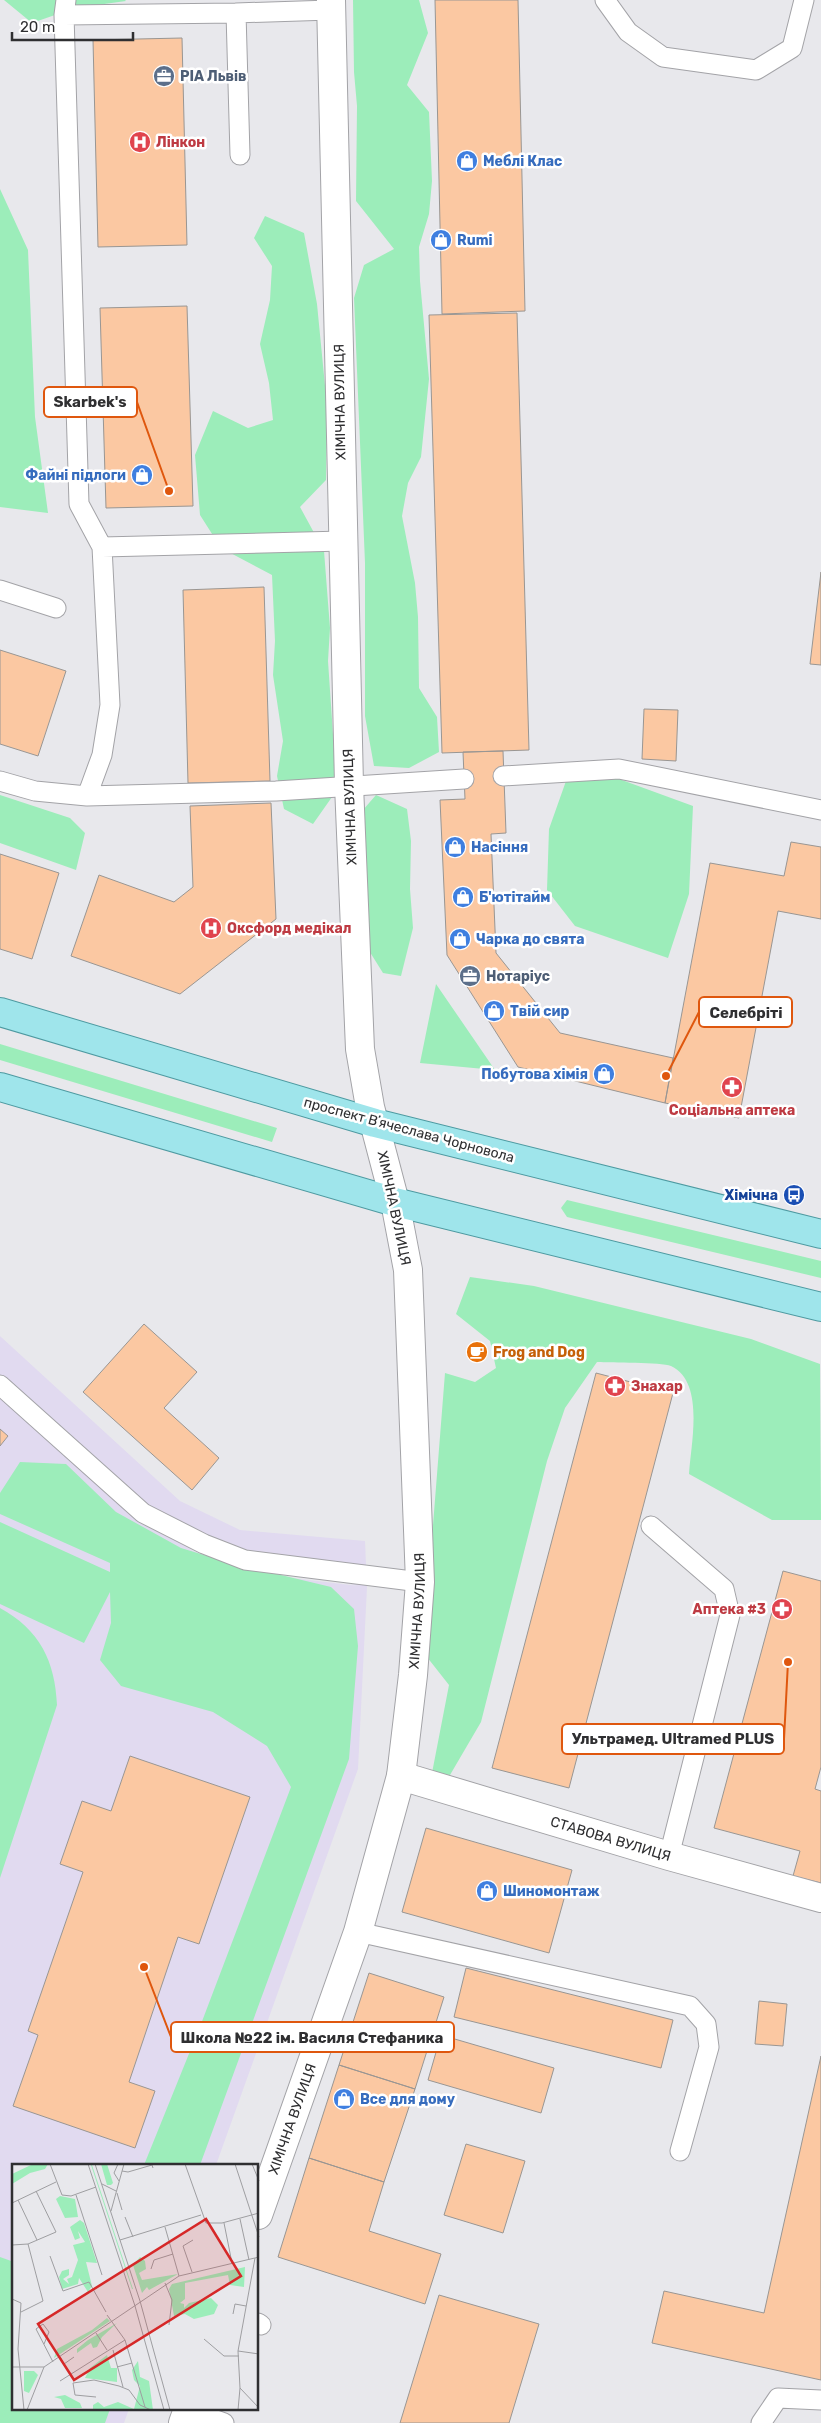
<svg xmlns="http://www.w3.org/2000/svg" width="821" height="2423" viewBox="0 0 821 2423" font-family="Rubik,sans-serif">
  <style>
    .education { fill: #e1daf0; fill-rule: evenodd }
    .green { fill: #9cedba }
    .building { fill: #fbc8a2; stroke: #999693 }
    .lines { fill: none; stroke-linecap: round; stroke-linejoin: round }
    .lane-casing { stroke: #a3a3a7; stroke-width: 21 }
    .street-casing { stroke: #a3a3a7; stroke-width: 30 }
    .secondary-casing { stroke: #a3a3a7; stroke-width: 30 }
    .primary-casing { stroke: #4e9aa1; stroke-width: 30 }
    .lane { stroke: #fff; stroke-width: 19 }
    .street { stroke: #fff; stroke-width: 28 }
    .secondary { stroke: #fff; stroke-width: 28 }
    .primary { stroke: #9fe5eb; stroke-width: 28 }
    .labels { text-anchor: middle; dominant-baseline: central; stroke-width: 5; stroke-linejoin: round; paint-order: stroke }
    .service-label { font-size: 14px; font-weight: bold; fill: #4e5e75; stroke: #fff; text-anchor: start }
    .health-label { font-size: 14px; font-weight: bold; fill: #be3a42; stroke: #fff; text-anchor: start }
    .shop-label { font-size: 14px; font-weight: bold; fill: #366cbe; stroke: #fff; text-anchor: start }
    .street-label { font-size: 14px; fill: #2f2f31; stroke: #fff }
    .transit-label { font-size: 14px; font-weight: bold; fill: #164399; stroke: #fff; text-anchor: end }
    .food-label { font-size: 14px; font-weight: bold; fill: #c56008; stroke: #fff; text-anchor: start }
    .inset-road { fill: none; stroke: #9e9ea1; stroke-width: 1 }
    .view { fill: #d62828; fill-opacity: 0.15; stroke: #d62828; stroke-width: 2.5 }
    .inset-edge { fill: none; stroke: #2f2f31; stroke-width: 2.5 }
    .leader { fill: none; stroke: #df570e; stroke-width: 2 }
    .callout-dot { fill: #df570e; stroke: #fff; stroke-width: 2 }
    .callout { fill: #fff; stroke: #df570e; stroke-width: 2 }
    .callout-label { font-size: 15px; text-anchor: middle; font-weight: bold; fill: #2f2f31 }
  </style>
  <rect width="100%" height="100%" fill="#e8e8ec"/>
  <path class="education" d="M0,1336L180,1501L240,1530L365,1541L367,1587L358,1769L216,2165L14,2166V2409H129L124,2423H0ZM189,1549H190L359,1586L242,1572Z"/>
  <path class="green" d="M4,0H125L126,1L75,8L32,23Z
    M353,0H419L428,33L407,85L429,112L432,181L429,214L419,247L420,281L429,379L421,457L408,483L402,516L415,583L418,617L419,688L437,717L439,752L409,768L374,766L365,716V563L354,298L364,265L394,249L356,201L357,106L354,72Z
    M0,189L28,250L35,417L48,513L0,507Z
    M265,216L304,233L317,304L327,406L326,480L300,507L324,551L330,628L328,661L335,764L332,797L313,824L284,809L277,776L283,741L273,675L275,641L272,575L221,548L200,515L195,455L213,411L248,428L273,420L269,383L260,344L270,300L272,266L254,238Z
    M589,768L693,806L689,894L668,958L575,926L547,890L549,829L566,781Z
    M0,795L70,818L85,833L76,870L0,843Z
    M376,795L407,809L411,841L410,889L413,928L401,976L383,973L363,941V810Z
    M436,984L495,1070L420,1063Z
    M0,1044L277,1128L272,1142L0,1060Z
    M567,1200L821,1261V1278L567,1217L561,1208Z
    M470,1277L534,1286L751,1339L820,1364L821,1520H772L689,1474C691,1443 705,1382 671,1366C661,1362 611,1363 597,1362L565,1408L547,1461L481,1722L450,1775L432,1773L449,1685L423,1652L445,1373L475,1382L496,1368L490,1341L456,1314Z
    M20,1462L66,1464L116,1512L181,1548L227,1562L331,1587L354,1609L358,1646L349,1759L200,2165H144L201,2024L291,1787L267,1746L213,1712L121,1686L100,1660L111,1623L110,1592L84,1643L0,1604V1522L110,1572V1563L0,1514V1493Z
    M0,1608C40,1630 55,1661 57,1705L0,1878Z
    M0,2257L14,2262V2409H110L105,2423H0Z"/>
  <path class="building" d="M435,0H518L525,311L442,314Z
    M182,38L187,245L98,247L93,40Z
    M187,306L193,506L106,508L100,308Z
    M517,313L529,750L442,753L429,315Z
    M821,572V665L810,664Z
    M264,587L270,781L188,783L183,590Z
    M0,650L66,671L38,756L0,744Z
    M644,709L678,710L676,761L642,759Z
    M503,751L506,833L491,834L496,953L560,1033L673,1058L665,1103L518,1067L447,955L440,800L465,799L463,752Z
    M271,803L276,919L180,994L71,956L99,875L174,902L193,887L190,806Z
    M791,842L821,847V919L778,911L739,1118L665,1103L710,863L784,876Z
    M0,854L59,873L32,959L0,949Z
    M144,1324L197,1372L164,1408L219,1458L192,1490L83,1392Z
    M596,1373L673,1393L569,1788L492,1768Z
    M0,1429L8,1436L0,1446Z
    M783,1571L821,1581V1767L815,1789L821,1791V1883L793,1876L800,1851L714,1828Z
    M130,1756L250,1797L199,1944L178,1937L129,2082L155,2091L135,2148L13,2106L38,2035L28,2031L83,1872L60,1864L82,1801L111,1811Z
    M426,1828L572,1870L549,1953L402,1912Z
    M466,1968L673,2020L661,2068L454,2017Z
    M369,1973L444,1997L415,2089L339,2065Z
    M759,2001L787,2004L783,2046L755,2044Z
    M441,2035L554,2068L541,2113L428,2080Z
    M821,2056V2380L652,2343L664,2291L764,2313Z
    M339,2065L415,2089L384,2182L309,2158Z
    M466,2144L525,2161L503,2233L444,2215Z
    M309,2158L384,2182L369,2231L441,2254L425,2304L278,2257Z
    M439,2295L539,2324L509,2423H400Z"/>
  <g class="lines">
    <g class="lane-casing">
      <path id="lane" d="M605,0L628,32L663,57L756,70L792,48L804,0
        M64,15L236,13
        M240,155L236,13L331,10
        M102,547L343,541
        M0,590L56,608
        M503,776L619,769L821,810
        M0,781L35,791L87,796L102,755L110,705L102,547L79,504L64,15L66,0
        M87,796L276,791L464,779
        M0,1385L143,1513L204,1544L245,1560L420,1582
        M651,1526L724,1589L730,1615L669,1856
        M358,1932L690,2006L706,2024L709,2047L680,2151
        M258,2323L261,2325
        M188,2410L224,2423
        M761,2423L778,2398L821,2400"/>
    </g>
    <g class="street-casing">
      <g id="street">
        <path id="s1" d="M401,1776L669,1856L821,1898"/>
      </g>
    </g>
    <g class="secondary-casing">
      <g id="secondary">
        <path id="s2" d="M258,2215L358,1932L401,1776L413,1675L420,1582L408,1270L395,1202L370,1107L360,1049L349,785L331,0"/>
        <path d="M183,2423L188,2409"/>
      </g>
    </g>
    <g class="primary-casing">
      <path id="primary" d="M0,1012L375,1123L821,1234
        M0,1087L395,1202L821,1307"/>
    </g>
    <use href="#lane" class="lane"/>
    <use href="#street" class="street"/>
    <use href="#secondary" class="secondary"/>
    <use href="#primary" class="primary"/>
  </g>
  <defs>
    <g id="office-disc" transform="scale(1.125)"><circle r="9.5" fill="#5c6f8a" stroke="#fff"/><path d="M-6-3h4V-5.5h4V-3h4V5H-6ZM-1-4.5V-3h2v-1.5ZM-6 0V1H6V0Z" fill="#fff"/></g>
    <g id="hospital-disc" transform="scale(1.125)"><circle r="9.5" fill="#e0444e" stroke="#fff"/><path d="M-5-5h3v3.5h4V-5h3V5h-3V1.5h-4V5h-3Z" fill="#fff"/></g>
    <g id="shop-disc" transform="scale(1.125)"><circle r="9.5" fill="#3f7fe0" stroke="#fff"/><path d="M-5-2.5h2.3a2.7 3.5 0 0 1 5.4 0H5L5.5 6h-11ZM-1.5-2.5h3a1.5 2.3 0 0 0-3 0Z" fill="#fff"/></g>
    <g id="pharmacy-disc" transform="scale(1.125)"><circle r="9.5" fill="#e0444e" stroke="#fff"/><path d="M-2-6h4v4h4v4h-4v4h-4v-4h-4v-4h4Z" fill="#fff"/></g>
    <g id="bus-disc" transform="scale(1.125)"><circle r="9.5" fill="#1a4fb4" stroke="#fff"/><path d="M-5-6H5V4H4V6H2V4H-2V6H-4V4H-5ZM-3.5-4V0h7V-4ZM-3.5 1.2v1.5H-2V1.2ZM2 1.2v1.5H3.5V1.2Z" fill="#fff"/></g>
    <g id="cafe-disc" transform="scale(1.125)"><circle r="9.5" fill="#e8710a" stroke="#fff"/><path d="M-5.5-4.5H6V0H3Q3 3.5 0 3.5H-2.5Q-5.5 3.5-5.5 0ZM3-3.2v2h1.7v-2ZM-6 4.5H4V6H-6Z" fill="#fff"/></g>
  </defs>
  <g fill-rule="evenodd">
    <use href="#office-disc" x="164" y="76"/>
    <use href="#hospital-disc" x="140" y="142"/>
    <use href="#shop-disc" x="467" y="161"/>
    <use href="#shop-disc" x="441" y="240"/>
    <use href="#shop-disc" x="142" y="475"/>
    <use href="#shop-disc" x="455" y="847"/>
    <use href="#shop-disc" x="463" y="897"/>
    <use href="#hospital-disc" x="211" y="928"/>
    <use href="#shop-disc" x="460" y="939"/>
    <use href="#office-disc" x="470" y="976"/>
    <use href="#shop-disc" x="494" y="1011"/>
    <use href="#shop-disc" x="604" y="1074"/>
    <use href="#pharmacy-disc" x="732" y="1087"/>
    <use href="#bus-disc" x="794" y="1195"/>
    <use href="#cafe-disc" x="477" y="1352"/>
    <use href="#pharmacy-disc" x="615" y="1386"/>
    <use href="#pharmacy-disc" x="782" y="1609"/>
    <use href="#shop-disc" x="487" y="1891"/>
    <use href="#shop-disc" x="344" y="2099"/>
  </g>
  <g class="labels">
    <g class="service-label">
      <text x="180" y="76">РІА Львів</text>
      <text x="486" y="976">Нотаріус</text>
    </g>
    <g class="health-label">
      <text x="156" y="142">Лінкон</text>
      <text x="227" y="928">Оксфорд медікал</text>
      <text x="732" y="1110" text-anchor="middle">Соціальна аптека</text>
      <text x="631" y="1386">Знахар</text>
      <text x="766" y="1609" text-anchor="end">Аптека #3</text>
    </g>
    <g class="shop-label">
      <text x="483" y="161">Меблі Клас</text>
      <text x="457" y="240">Rumi</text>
      <text x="126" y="475" text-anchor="end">Файні підлоги</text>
      <text x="471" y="847">Насіння</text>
      <text x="479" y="897">Б'ютітайм</text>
      <text x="476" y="939">Чарка до свята</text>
      <text x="510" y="1011">Твій сир</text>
      <text x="588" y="1074" text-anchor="end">Побутова хімія</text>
      <text x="503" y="1891">Шиномонтаж</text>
      <text x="360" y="2099">Все для дому</text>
    </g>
    <g class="street-label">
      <text transform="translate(340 402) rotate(-91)">ХІМІЧНА ВУЛИЦЯ</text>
      <text transform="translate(350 807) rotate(-92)">ХІМІЧНА ВУЛИЦЯ</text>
      <text transform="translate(409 1130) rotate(15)">проспект Вʼячеслава Чорновола</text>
      <text transform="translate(394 1208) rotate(78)">ХІМІЧНА ВУЛИЦЯ</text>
      <text stroke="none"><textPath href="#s2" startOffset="628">ХІМІЧНА ВУЛИЦЯ</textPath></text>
      <text stroke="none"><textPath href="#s1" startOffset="219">СТАВОВА ВУЛИЦЯ</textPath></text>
      <text stroke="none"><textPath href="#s2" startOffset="102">ХІМІЧНА ВУЛИЦЯ</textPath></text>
    </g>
    <g class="transit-label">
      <text x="778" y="1195">Хімічна</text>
    </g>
    <g class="food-label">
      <text x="493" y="1352">Frog and Dog</text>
    </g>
  </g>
  <g transform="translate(12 2164)">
    <rect width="246" height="246" fill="#e8e8ec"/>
    <path d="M21,0H36L33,5L18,9L0,20V10ZM89,0H95L101,19L99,21H95ZM79,1H80L121,125H120ZM48,32L63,35L66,53L53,54L44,35ZM68,56L72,59L85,99L74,98L80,122L76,128L67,114L66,120L50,125L47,113L50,107L57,105V111L51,115L57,120L55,115L60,113L66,96L61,81L73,78L66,67L68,74L63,76L58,63ZM128,93L133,97L134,105L127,109L130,116L166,110L137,126L135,123L130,129L121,101ZM233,103L232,123L218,121L216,111L173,119V135L168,139L172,140V144L177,139L199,134L206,141L202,150L182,155L173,150L162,152L157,125L160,120ZM95,154L98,157L42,194L45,185L80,166ZM105,159L90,173L85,183L81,184L79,179L65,189V185L76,176ZM95,191L99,204H105V218L73,214L78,204ZM126,197L128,213L137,217L141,246L122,245L128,222L122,216L120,206ZM12,207H22L26,211L17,229L12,227ZM53,231L68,239L70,244H53L49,235L42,233ZM86,238L92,243L106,238L124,246H81V241Z" fill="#9cedba"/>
    <path class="inset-road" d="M38,0L50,31L59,32L84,23M76,0L123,142L152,246M83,0L128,137L158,246M106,0L102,9L107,17M173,0L194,59H210L247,49M223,0L247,73M240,0L247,17M110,7L116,8L140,1L141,4M90,20L104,27M105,29L110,46M64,31L90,111M6,36L25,76M0,39L44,18M99,47L112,0M113,53L121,73M228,55L237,96M212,59L220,99M153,63L167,112M108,76L189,51M0,81L16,80L44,68L24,27M38,92L51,127L77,118L94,148M243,94L226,187L228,224L247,244M139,105L142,96L161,90M180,108L171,82L181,76M153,119L160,136L157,161M0,135L9,139L6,185L12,246M9,148L31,137L16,80M221,150L223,140L234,142M95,151L113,176M84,169L95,186M192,175L212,192H227M32,180L37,168L31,160L24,165L41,198M101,186L111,223M226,187L247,190M48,193L52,200L62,193M0,203H32L167,112L247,93M105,203L120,199M48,217L113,176L133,243M84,233L63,231L61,219L82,216L107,222L117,226L128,241L139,246M15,246L32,203M226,246L228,224"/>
    <path class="view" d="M194,55L229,112L62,216L26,160Z"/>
    <rect width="246" height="246" class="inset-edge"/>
  </g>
  <path class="leader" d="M169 491L137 402M666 1076L699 1012M788 1662L784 1739M144 1967L171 2037"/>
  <g class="callout-dot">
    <circle cx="169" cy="491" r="5"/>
    <circle cx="666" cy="1076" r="5"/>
    <circle cx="788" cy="1662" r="5"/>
    <circle cx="144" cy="1967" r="5"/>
  </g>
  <g class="callout">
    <rect x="44" y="387" width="93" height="30" rx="5"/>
    <rect x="699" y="997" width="93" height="30" rx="5"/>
    <rect x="562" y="1724" width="222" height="30" rx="5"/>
    <rect x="171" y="2022" width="283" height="30" rx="5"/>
  </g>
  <g class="callout-label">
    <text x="90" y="407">Skarbek's</text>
    <text x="746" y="1018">Селебріті</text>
    <text x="673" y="1744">Ультрамед. Ultramed PLUS</text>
    <text x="312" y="2043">Школа №22 ім. Василя Стефаника</text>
  </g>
  <path d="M12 32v8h121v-8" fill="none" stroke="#2f2f31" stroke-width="2.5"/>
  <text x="20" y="32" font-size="15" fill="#2f2f31" stroke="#ffffff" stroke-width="4" paint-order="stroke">20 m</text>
</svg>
